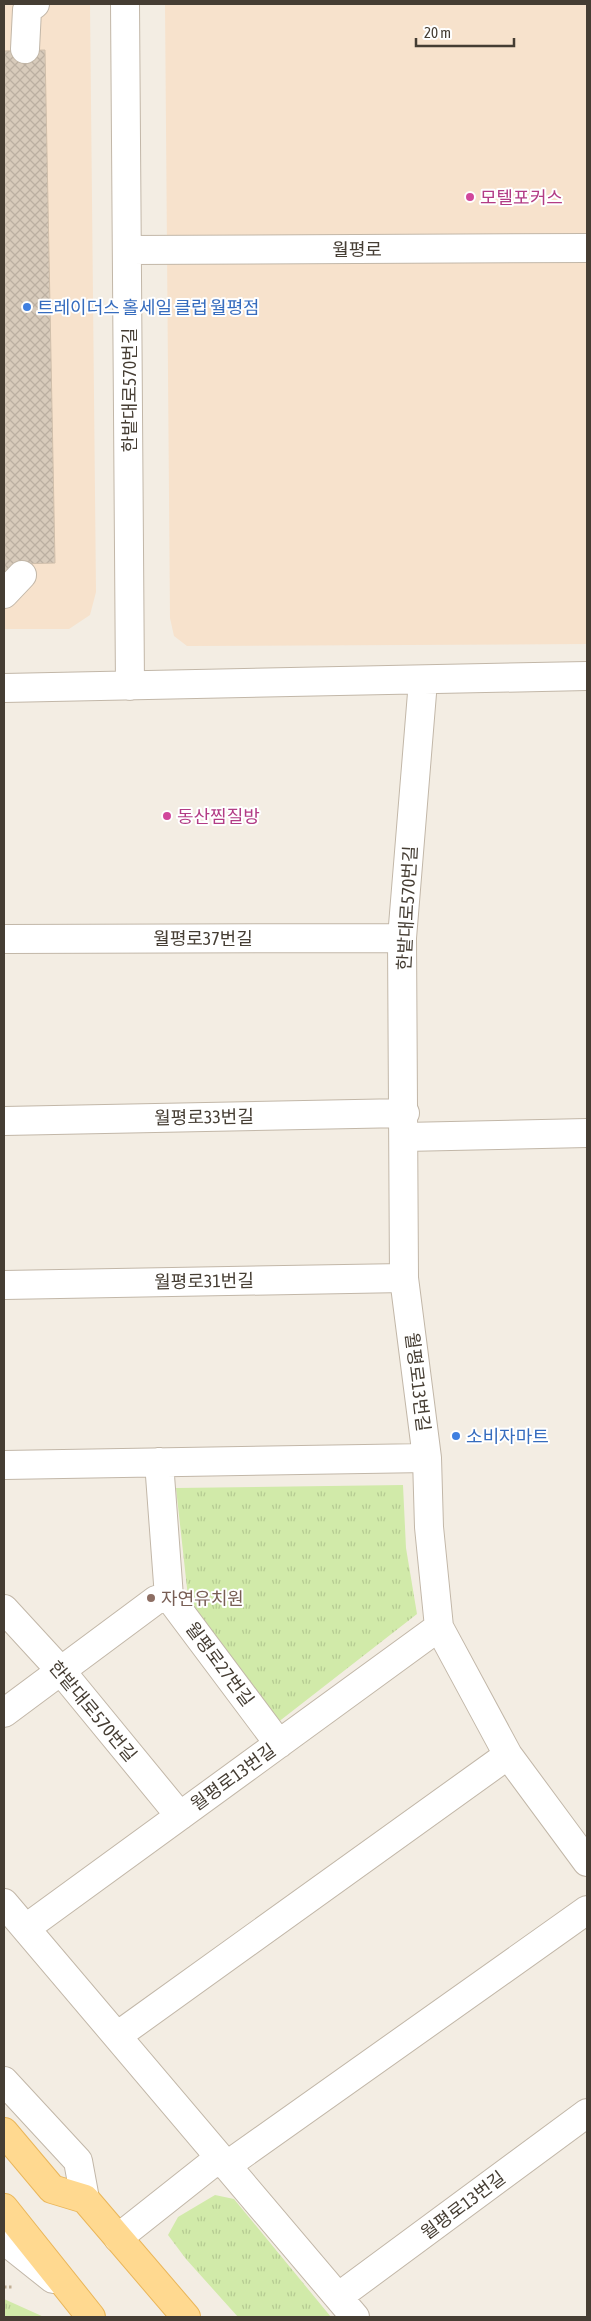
<svg xmlns="http://www.w3.org/2000/svg" width="591" height="2321" viewBox="0 0 591 2321" font-family="'Asap Condensed','Noto Sans KR',sans-serif">
  <style>
    .commercial { fill: #f7e2cc }
    .grass { fill: url(#grass-tufts) }
    .building { fill: url(#building-cross-hatch); stroke: #d0bfab }
    .lines { fill: none; stroke-linecap: round; stroke-linejoin: round }
    .minor-casing { stroke: #c2b7a8; stroke-width: 30 }
    .major-casing { stroke: #eab659; stroke-width: 30 }
    .path { stroke: #c1af96; stroke-width: 3; stroke-dasharray: 2.5 2.5; stroke-linecap: butt }
    .minor { stroke: #fff; stroke-width: 28 }
    .major { stroke: #ffd990; stroke-width: 28 }
    .hotel-dot { fill: #d1479c; stroke: #fff; stroke-width: 2 }
    .shop-dot { fill: #3f7fe0; stroke: #fff; stroke-width: 2 }
    .education-dot { fill: #8d6e63; stroke: #fff; stroke-width: 2 }
    .labels { text-anchor: middle; dominant-baseline: central; stroke-width: 4; stroke-linejoin: round; paint-order: stroke }
    .hotel-label { font-size: 18px; fill: #b23c85; stroke: #fff; text-anchor: start }
    .street-label { font-size: 18px; fill: #453d33; stroke: #fff }
    .shop-label { font-size: 18px; fill: #366cbe; stroke: #fff; text-anchor: start }
    .education-label { font-size: 18px; fill: #785e54; stroke: #fff; text-anchor: start }
  </style>
  <defs>
    <pattern id="grass-tufts" width="24" height="20" patternUnits="userSpaceOnUse" patternTransform="scale(1.25)"><rect width="24" height="20" fill="#d1eaa9"/><path d="M3 7l-1-3M5 7V3M7 7l1-3M15 17l-1-3M17 17v-4M19 17l1-3" fill="none" stroke="#b5ca92"/></pattern>
    <pattern id="building-cross-hatch" width="8" height="8" patternUnits="userSpaceOnUse" patternTransform="scale(1.25)"><rect width="8" height="8" fill="#d8cbbb"/><path d="M0 0l8 8M0 8l8-8" fill="none" stroke="#bbafa1"/></pattern>
  </defs>
  <rect width="100%" height="100%" fill="#f3ede3"/>
  <path class="commercial" d="M4,4H90L96,592L90,615L69,629H4Z
    M165,4H587V644L187,646L174,636L170,618Z"/>
  <path class="grass" d="M403,1485L406,1548L417,1614L277,1723L189,1606L176,1488Z
    M215,2195L234,2199L331,2317H238L186,2259L168,2235L178,2217Z
    M4,2299L44,2317H4Z"/>
  <path class="building" d="M45,50L55,563L17,564L4,597V51Z"/>
  <g class="lines">
    <g class="minor-casing">
      <path id="minor" d="M125,4L130,686
        M25,49L27,10L35,4
        M128,250L587,248
        M4,594L22,575
        M423,681L402,938L404,1278L427,1458L429,1527L439,1627L508,1755L587,1862
        M4,688L587,676
        M4,939L402,938
        M4,1121L405,1113
        M404,1137L587,1133
        M4,1285L404,1278
        M159,1462L169,1597L279,1744
        M4,1465L427,1458
        M4,1609L61,1671L180,1816
        M4,1713L156,1600L169,1597
        M4,1903L355,2317
        M26,1928L439,1627
        M117,2036L508,1755
        M4,2081L78,2161L85,2199
        M226,2166L587,1910
        M118,2238L219,2158
        M4,2240L53,2279
        M338,2297L587,2113"/>
    </g>
    <g class="major-casing">
      <path id="major" d="M4,2132L52,2189L85,2199L186,2317
        M4,2208L91,2317"/>
    </g>
    <path class="path" d="M4,2287H13"/>
    <use href="#minor" class="minor"/>
    <use href="#major" class="major"/>
  </g>
  <g class="hotel-dot">
    <circle cx="470" cy="197" r="5"/>
    <circle cx="167" cy="816" r="5"/>
  </g>
  <g class="shop-dot">
    <circle cx="27" cy="307" r="5"/>
    <circle cx="456" cy="1436" r="5"/>
  </g>
  <circle class="education-dot" cx="151" cy="1598" r="5"/>
  <g class="labels">
    <g class="hotel-label">
      <text x="480" y="197">모텔포커스</text>
      <text x="177" y="816">동산찜질방</text>
    </g>
    <g class="street-label">
      <text x="357" y="249">월평로</text>
      <text transform="translate(129 390) rotate(-90)">한밭대로570번길</text>
      <text transform="translate(407 908) rotate(-87)">한밭대로570번길</text>
      <text x="203" y="938">월평로37번길</text>
      <text transform="translate(204 1117) rotate(-1)">월평로33번길</text>
      <text transform="translate(204 1281) rotate(-1)">월평로31번길</text>
      <text transform="translate(418 1382) rotate(83)">월평로13번길</text>
      <text transform="translate(220 1664) rotate(53)">월평로27번길</text>
      <text transform="translate(93 1711) rotate(50)">한밭대로570번길</text>
      <text transform="translate(233 1777) rotate(-36)">월평로13번길</text>
      <text transform="translate(463 2205) rotate(-37)">월평로13번길</text>
    </g>
    <g class="shop-label">
      <text x="37" y="307">트레이더스 홀세일 클럽 월평점</text>
      <text x="466" y="1436">소비자마트</text>
    </g>
    <g class="education-label">
      <text x="161" y="1598">자연유치원</text>
    </g>
  </g>
  <rect width="591" height="2321" fill="none" stroke="#453d33" stroke-width="10"/>
  <path d="M416 38v8h98v-8" fill="none" stroke="#453d33" stroke-width="2.5"/>
  <text x="424" y="38" font-size="15" fill="#453d33" stroke="#ffffff" stroke-width="4" paint-order="stroke">20 m</text>
</svg>
